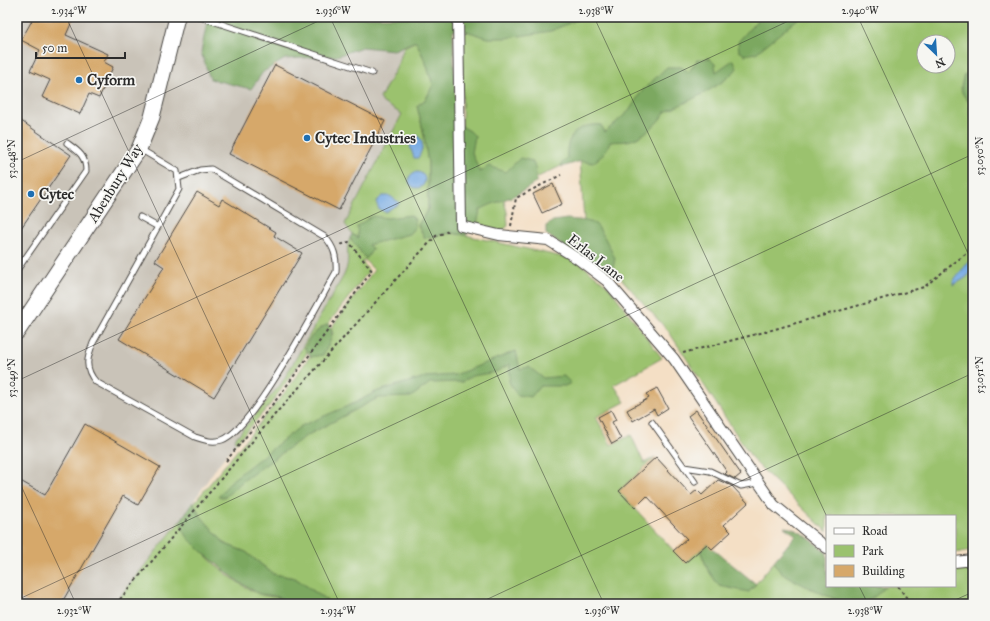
<svg xmlns="http://www.w3.org/2000/svg" width="990" height="621" viewBox="0 0 990 621" font-family="'IM FELL Great Primer',serif">
  <style>
    .industrial { fill: #c9c3b8 }
    .green { fill: #9bc26e; stroke: #63764c; fill-rule: evenodd }
    .forest { fill: #7ca861; stroke: #546a46 }
    .water { fill: #77aae3; stroke: #516a87 }
    .building { fill: #d6a86a }
    .lines { fill: none; stroke-linecap: round; stroke-linejoin: round }
    .lane-casing { stroke: #494642; stroke-width: 7 }
    .street-casing { stroke: #494642; stroke-width: 12 }
    .secondary-casing { stroke: #494642; stroke-width: 17 }
    .path { stroke: #494642; stroke-width: 2; stroke-dasharray: 3 3; stroke-linecap: butt }
    .lane { stroke: #fff; stroke-width: 5 }
    .street { stroke: #fff; stroke-width: 10 }
    .secondary { stroke: #fff; stroke-width: 15 }
    .ticks { fill: none; stroke: #2b2b2b; stroke-width: 1; stroke-opacity: 0.45 }
    .poi-dot { fill: #1f6fb2; stroke: #f6f6f2; stroke-width: 1.5 }
    .labels { text-anchor: middle; dominant-baseline: central; stroke-width: 3.5; stroke-linejoin: round; paint-order: stroke }
    .poi-label { font-size: 15px; font-weight: bold; fill: #2b2b2b; stroke: #f6f6f2; text-anchor: start }
    .street-label { font-size: 15px; fill: #2b2b2b; stroke: #f6f6f2 }
    .neatline { fill: none; stroke: #2b2b2b; stroke-width: 1.5 }
    .ticks-label { font-size: 10px; text-anchor: middle; fill: #2b2b2b }
  </style>
  <rect width="100%" height="100%" fill="#f6f6f2"/>
  <filter id="ink" filterUnits="userSpaceOnUse"><feTurbulence type="fractalNoise" baseFrequency=".025" numOctaves="2"/><feDisplacementMap in="SourceGraphic" scale="8" xChannelSelector="R" yChannelSelector="G"/><feConvolveMatrix kernelMatrix="1 2 1 2 8 2 1 2 1" color-interpolation-filters="sRGB"/></filter>
  <filter id="wash" filterUnits="userSpaceOnUse"><feTurbulence type="fractalNoise" baseFrequency=".012" numOctaves="4" result="noise"/><feDisplacementMap in="SourceGraphic" scale="16" xChannelSelector="R" yChannelSelector="G"/><feGaussianBlur stdDeviation="0.9" result="paint"/><feColorMatrix in="noise" values="0 0 0 0 0 0 0 0 0 0 0 0 0 0 0 0 0 1.4 0 .05"/><feComposite in="paint" operator="in"/></filter>
  <g filter="url(#wash)">
    <rect width="100%" height="100%" fill="#f4dfc5"/>
    <path class="industrial" d="M17,17H413L398,65L380,98L402,113L345,224L352,234L347,245L349,260L344,275L281,384L235,440L237,442L218,465L181,520L114,604H17Z"/>
    <path class="green" d="M482,17H973V550L955,553V516H827V532L754,461L669,332L585,238L580,157L502,194L507,212L508,226L502,231L479,229L469,218L462,127L463,30ZM924,42H948V66H924Z
      M416,41L426,63L433,85L426,99L417,106L423,130L428,163V209L418,225L425,238L451,233L465,235L576,260L608,286L662,358L614,385L625,402L596,417L611,445L631,435L644,463L655,457L619,491L685,563L700,550L708,570L749,592L796,535L827,586H955V571L973,569V604H332L295,578L273,574L246,552L225,544L199,514L194,503L285,392L310,356L311,357L333,334L331,328L374,270L365,260L362,262L369,271L328,324C318,329 302,341 307,353L270,405L237,442L234,440L281,384L344,275C352,258 344,251 350,238L366,259L372,249L352,234L345,224L402,114L383,103L380,98L398,65L404,47Z
      M181,520C185,543 237,586 259,594C271,598 284,596 294,604H114Z"/>
    <path class="forest" d="M208,17H583L551,31L507,38H488L463,30H453L456,123L470,131L475,136L472,153L480,172L489,166L506,172L520,158L532,161L535,167L537,181C532,185 527,189 521,192C508,200 493,202 480,210L477,225L465,235L451,233L425,238L418,225L428,209V163L423,130L417,106L426,99L433,85L426,63L416,41L394,50L362,47L337,56L285,59L263,72L251,89L210,79L201,52Z
      M760,17H800L756,53L745,55L739,51L738,42Z
      M709,58L715,64L716,72L733,60L737,68C727,84 683,104 665,112C658,124 640,140 626,141C621,142 615,141 610,142L604,154L593,163L581,161L562,167L561,164L567,158C565,136 579,123 601,125L605,132L629,111L641,92L667,67H681L689,72L697,60Z
      M973,70V118L970,114V103C959,91 960,89 964,75Z
      M411,215L415,220V227L409,234L368,245L373,249L366,259L350,238L352,234L358,238L357,226L372,216L388,218Z
      M567,219C575,220 588,220 595,224C600,226 611,251 615,258L613,268L608,273L599,271L546,234V226L553,221Z
      M328,324C337,334 328,345 323,355L311,357L305,348C307,339 319,328 328,324Z
      M516,351L520,369L529,367L543,378L564,376L571,383L565,386H540L531,397L517,395L509,382L510,364L496,372L472,376L462,382L430,383L411,397L378,398L306,436L244,480L225,497H218L232,480L301,426L357,402L375,392L425,377L455,375Z
      M193,502L199,514L225,544L246,552L273,574L295,578L332,604H294L274,596L259,594L239,582L202,552L188,538L182,528L181,520Z
      M784,527C801,528 815,544 827,553V586H885C876,597 866,605 851,604C840,603 788,579 780,571C777,569 776,565 774,561L796,535Z
      M707,544L756,584L749,592L719,586L708,570L700,550Z"/>
    <path class="water" d="M417,135C425,142 423,149 418,158H414L410,146L412,137Z
      M409 180a8 8 0 1 1 16 0a8 8 0 1 1-16 0Z
      M382,196H390L400,203L385,212L379,209L376,202Z
      M970,262L973,266C971,277 962,280 953,285C953,277 963,271 966,264Z"/>
    <g id="blocks">
      <path class="building" d="M34,17H74L66,35L108,54L104,62L113,67L99,98L89,94L80,114L42,97L50,80L30,71L40,50L21,40Z
        M275,65L385,121L339,210L229,154Z
        M17,118L71,155L17,234Z
        M553,184L562,204L542,213L533,194Z
        M197,192L219,205L222,199L276,232L274,236L302,253L214,397L119,339L164,267L155,261Z
        M657,388L668,408L657,415L654,409L633,421L627,410L649,398L646,394Z
        M611,410L616,420L612,422L621,439L612,444L598,417Z
        M696,410L741,474L735,479L725,474L727,472L688,416Z
        M85,424L160,467L138,505L123,496L61,604H30L17,597V479L45,495Z
        M656,457L691,495L697,490L702,495L718,480L732,486L748,503L724,525L731,532L712,549L707,544L685,563L673,551L687,539L647,496L635,508L619,491Z"/>
    </g>
  </g>
  <g filter="url(#ink)">
    <use href="#blocks" fill-opacity="0" stroke="#494642" stroke-width="1"/>
    <g class="lines">
      <g class="lane-casing">
        <path id="lane" d="M200,17L372,73
          M140,149L177,171L179,189L93,343C87,358 84,368 96,382L195,437C204,440 212,443 222,440C253,430 317,305 336,272C337,257 334,247 325,237L211,169L200,170L179,178
          M140,217L158,227
          M17,270L86,171C86,156 78,151 67,143
          M652,422L695,482
          M684,467L710,471L741,486L758,483"/>
      </g>
      <g class="street-casing">
        <path id="street" d="M458,17L461,226L499,235L548,240L578,259L607,281L674,359L774,505L827,548
          M955,562L973,560"/>
      </g>
      <g class="secondary-casing">
        <path id="secondary" d="M17,332L139,149L152,117L177,17"/>
      </g>
      <path class="path" d="M511,226L516,198L561,175
        M683,353L768,331L924,287L968,252L973,240
        M226,461L276,400L372,271L349,242L340,245
        M898,586L911,604
        M116,604L277,412L417,256L436,236L451,230"/>
      <use href="#lane" class="lane"/>
      <use href="#street" class="street"/>
      <use href="#secondary" class="secondary"/>
    </g>
  </g>
  <path class="ticks" d="M66,17L340,604M330,17L604,604M594,17L827,517M858,17L973,264M17,162L327,17M17,381L797,17M17,477L76,604M859,586L868,604M17,600L973,154M477,604L973,373M946,604L973,592"/>
  <g class="poi-dot">
    <circle cx="79" cy="80" r="4"/>
    <circle cx="307" cy="138" r="4"/>
    <circle cx="31" cy="194" r="4"/>
  </g>
  <g class="labels">
    <g class="poi-label">
      <text x="87" y="80">Cyform</text>
      <text x="315" y="138">Cytec Industries</text>
      <text x="39" y="194">Cytec</text>
    </g>
    <g class="street-label">
      <text transform="translate(115 183) rotate(-58)">Abenbury Way</text>
      <text transform="translate(596 258) rotate(38)">Erlas Lane</text>
    </g>
  </g>
  <rect width="990" height="621" fill="none" stroke="#f6f6f2" stroke-width="44"/>
  <rect x="826" y="515" width="130" height="72" fill="#f6f6f2" stroke="#a5a5a2"/>
  <rect x="834" y="528" width="20" height="6" fill="#ffffff" stroke="#a5a5a2"/>
  <text x="862" y="535" font-size="12" fill="#2b2b2b">Road</text>
  <rect x="834" y="545" width="20" height="12" fill="#9bc26e" stroke="#a5a5a2"/>
  <text x="862" y="555" font-size="12" fill="#2b2b2b">Park</text>
  <rect x="834" y="565" width="20" height="12" fill="#d6a86a" stroke="#a5a5a2"/>
  <text x="862" y="575" font-size="12" fill="#2b2b2b">Building</text>
  <g transform="translate(936 54) rotate(155)"><circle r="19" fill="#f6f6f2" stroke="#a5a5a2"/>
  <path d="M0-3L7 15L0 10L-7 15Z" fill="#1f6fb2"/>
  <text y="-6" font-size="11" font-weight="bold" text-anchor="middle" fill="#2b2b2b">N</text>
  </g>
  <path d="M36 52v6h89v-6" fill="none" stroke="#2b2b2b" stroke-width="2"/>
  <text x="42" y="52" font-size="12" fill="#2b2b2b" stroke="#f6f6f2" stroke-width="3" paint-order="stroke">50 m</text>
  <rect x="22" y="22" width="946" height="577" class="neatline"/>
  <g class="ticks-label">
    <text x="69" y="14">2.934°W</text>
    <text x="333" y="14">2.936°W</text>
    <text x="596" y="14">2.938°W</text>
    <text x="860" y="14">2.940°W</text>
    <text transform="translate(979 156) rotate(-90)" y="4">53.050°N</text>
    <text transform="translate(11 159) rotate(-90)" y="4">53.048°N</text>
    <text transform="translate(979 375) rotate(-90)" y="4">53.051°N</text>
    <text transform="translate(11 378) rotate(-90)" y="4">53.049°N</text>
    <text x="74" y="614">2.932°W</text>
    <text x="338" y="614">2.934°W</text>
    <text x="602" y="614">2.936°W</text>
    <text x="865" y="614">2.938°W</text>
  </g>
</svg>
